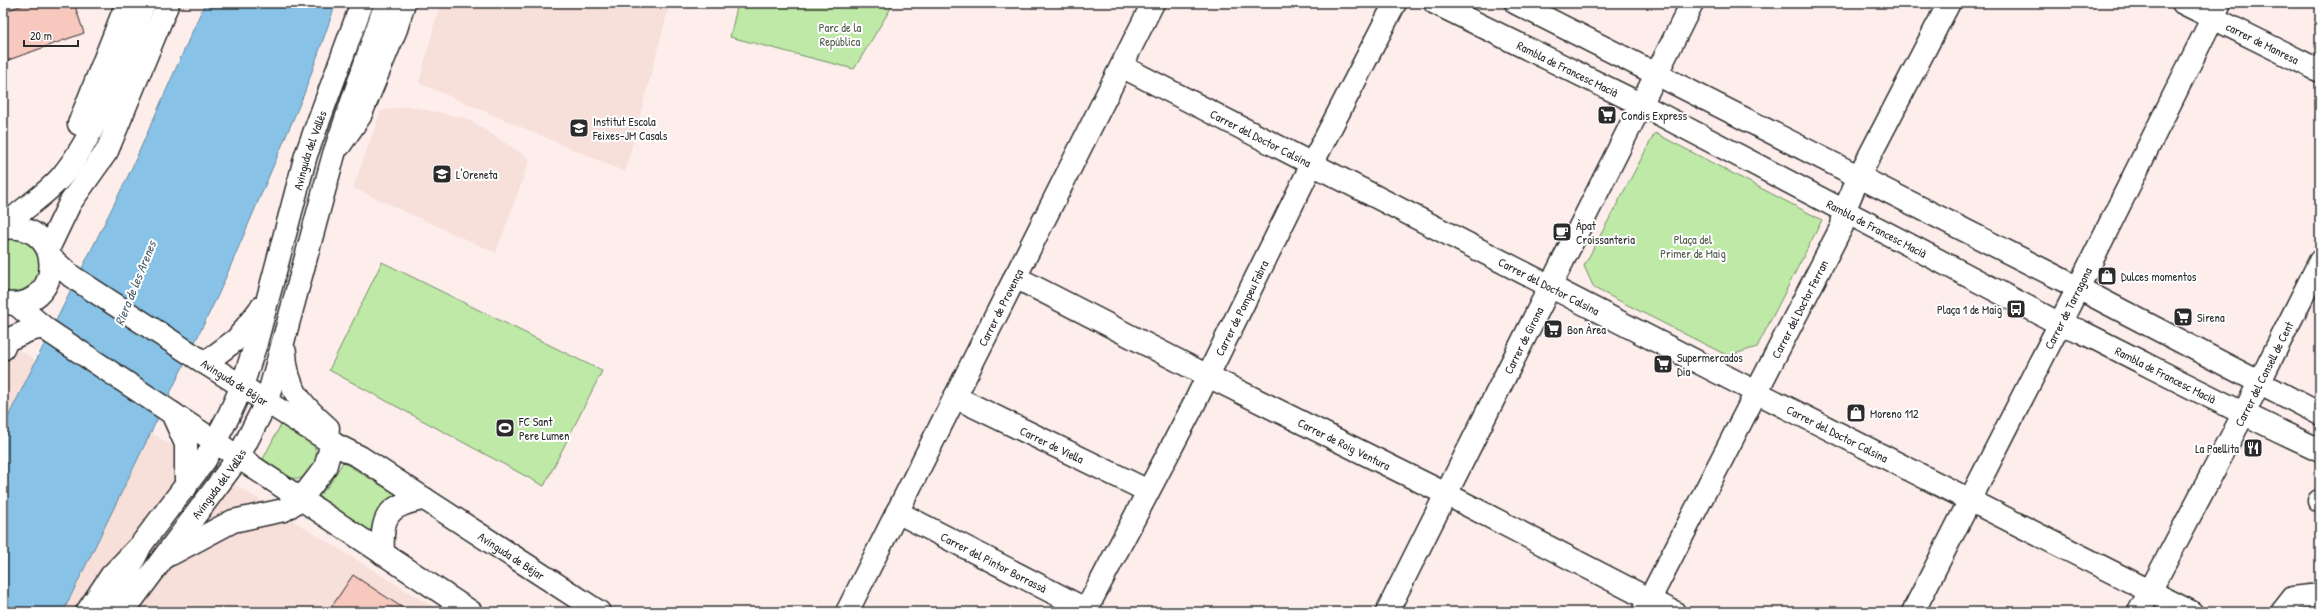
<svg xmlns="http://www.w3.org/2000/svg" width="2323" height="615" viewBox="0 0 2323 615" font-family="'Patrick Hand',sans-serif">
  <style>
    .built { fill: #f7dfda }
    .green { fill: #bee9a6; stroke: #748a68 }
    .water { fill: #88c3e7; stroke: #63869c }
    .building { fill: #f7c8be; stroke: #2b2b2b }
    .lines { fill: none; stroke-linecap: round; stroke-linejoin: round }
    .minor-casing { stroke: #2b2b2b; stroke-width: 25 }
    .major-casing { stroke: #2b2b2b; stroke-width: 25 }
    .minor { stroke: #fff; stroke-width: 22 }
    .major { stroke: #fff; stroke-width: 22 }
    .labels { text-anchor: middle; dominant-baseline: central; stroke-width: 4; stroke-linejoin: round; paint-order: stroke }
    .park-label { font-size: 12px; fill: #505a4a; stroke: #fff }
    .street-label { font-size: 12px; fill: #2b2b2b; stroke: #fff }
    .poi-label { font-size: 12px; fill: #2b2b2b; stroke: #fff; text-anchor: start }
    .water-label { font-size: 13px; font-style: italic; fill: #4c606d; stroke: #fff }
  </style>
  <rect width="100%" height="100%" fill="#fdeeec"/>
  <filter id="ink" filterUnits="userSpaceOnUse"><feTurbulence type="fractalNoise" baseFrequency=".025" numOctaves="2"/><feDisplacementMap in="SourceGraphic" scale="8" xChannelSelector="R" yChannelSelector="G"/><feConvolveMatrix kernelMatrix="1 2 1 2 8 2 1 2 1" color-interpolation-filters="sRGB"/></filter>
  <g filter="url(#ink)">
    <path class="built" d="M440,3H670L625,172L419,83Z
      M408,106L468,119L530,159L496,253L353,188L381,111Z
      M3,340L37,361L3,427Z
      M150,432L441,612H63Z"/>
    <path class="green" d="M738,3H894L854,69L730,37Z
      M1655,133L1822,220L1757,347L1728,356L1594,288L1584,266Z
      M8,238C14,239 22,239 27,242C43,249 42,271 34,283L17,293L3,291V239Z
      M382,262L602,371L544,486L329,370Z
      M281,424C299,433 317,438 318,461L307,477C289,483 277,470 262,461Z
      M343,462L400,497L372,536L317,498L329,485Z"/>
    <path class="water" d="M205,3H336L304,94L219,293L63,612H3V427L130,172Z"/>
    <path class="building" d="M28,3H74L84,33L3,62V12Z
      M353,575L409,612H328Z"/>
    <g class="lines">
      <g class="minor-casing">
        <g id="minor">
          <path id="s1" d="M1435,3L1640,104L2060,324L2080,331C2160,371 2239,413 2320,450"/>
          <path d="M1516,3L2057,277L2320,414"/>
          <path id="s2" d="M2183,3L2320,71"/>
          <path id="s3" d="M1123,67L1756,392L2191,612"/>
          <path d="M340,145L360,116L396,29L404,3"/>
          <path id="s4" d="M1015,277L1208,376L1446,494L1674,612"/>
          <path id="s5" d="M955,397L1148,491"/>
          <path d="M2319,501H2320"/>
          <path id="s6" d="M897,512L1091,612"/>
          <path d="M108,612L140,547"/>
          <path id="s7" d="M847,612L1153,3"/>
          <path id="s8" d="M1085,612L1191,410L1312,164L1395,3"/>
          <path id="s9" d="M1387,612L1692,3"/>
          <path id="s10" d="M1643,612L1842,226L1844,211L1859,176L1949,3"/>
          <path id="s11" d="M1913,612L2078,288L2220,3"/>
          <path id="s12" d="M2139,612L2243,415L2320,261"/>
          <path d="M2282,612L2293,598L2320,595"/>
        </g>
      </g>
      <g class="major-casing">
        <g id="major">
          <path d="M79,124L127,3"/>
          <path d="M3,228C21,209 45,196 62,176C98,133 124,56 144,3"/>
          <path d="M3,228C70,221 62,313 5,303"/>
          <path d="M48,249L70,203L107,151L168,3"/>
          <path id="s13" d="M51,258L71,276L205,363L332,443L360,457L599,612"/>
          <path d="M16,304L47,330L471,612"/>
          <path d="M3,349L7,340L30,330L43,327"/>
          <path d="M285,352C286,389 302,405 328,428"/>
          <path d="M205,363L237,339L261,308"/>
          <path d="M172,413L186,444V487"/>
          <path d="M171,554L233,521L284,510L301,499L325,468L332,443L325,430"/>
          <path d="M383,554C381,517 386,505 425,499"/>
          <path id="s14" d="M87,612L111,576L140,546L205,460L229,415L242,386L256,343L306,155L362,3"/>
          <path id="s15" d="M123,612L238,458L267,401L334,154L386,3"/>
        </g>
      </g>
      <use href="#minor" class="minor"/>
      <use href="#major" class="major"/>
    </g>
  </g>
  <defs>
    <g id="supermarket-square" transform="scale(1)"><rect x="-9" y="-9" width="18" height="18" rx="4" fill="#2b2b2b" stroke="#fff"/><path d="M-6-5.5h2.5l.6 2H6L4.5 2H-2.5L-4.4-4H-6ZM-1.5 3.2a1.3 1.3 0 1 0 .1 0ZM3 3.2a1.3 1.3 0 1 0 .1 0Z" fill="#fff"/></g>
    <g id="school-square" transform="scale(1)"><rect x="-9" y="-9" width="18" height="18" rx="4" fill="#2b2b2b" stroke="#fff"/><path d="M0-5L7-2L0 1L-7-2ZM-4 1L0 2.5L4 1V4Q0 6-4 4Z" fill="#fff"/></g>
    <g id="cafe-square" transform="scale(1)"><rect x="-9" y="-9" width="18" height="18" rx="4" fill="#2b2b2b" stroke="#fff"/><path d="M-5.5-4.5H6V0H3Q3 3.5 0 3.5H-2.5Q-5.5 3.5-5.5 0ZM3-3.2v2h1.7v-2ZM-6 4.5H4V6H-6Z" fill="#fff"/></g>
    <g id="shop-square" transform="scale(1)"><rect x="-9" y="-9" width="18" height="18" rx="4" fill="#2b2b2b" stroke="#fff"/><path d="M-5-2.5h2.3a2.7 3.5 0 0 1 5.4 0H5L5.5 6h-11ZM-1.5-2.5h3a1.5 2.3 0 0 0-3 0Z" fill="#fff"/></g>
    <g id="bus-square" transform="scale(1)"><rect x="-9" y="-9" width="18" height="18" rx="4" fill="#2b2b2b" stroke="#fff"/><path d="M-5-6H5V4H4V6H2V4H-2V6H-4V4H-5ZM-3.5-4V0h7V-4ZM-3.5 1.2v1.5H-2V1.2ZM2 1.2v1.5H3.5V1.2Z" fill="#fff"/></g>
    <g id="stadium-square" transform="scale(1)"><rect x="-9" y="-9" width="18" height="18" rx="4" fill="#2b2b2b" stroke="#fff"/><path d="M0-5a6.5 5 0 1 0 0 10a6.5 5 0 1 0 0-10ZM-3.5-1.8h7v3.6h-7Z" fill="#fff"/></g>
    <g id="restaurant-square" transform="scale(1)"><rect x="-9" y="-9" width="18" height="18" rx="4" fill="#2b2b2b" stroke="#fff"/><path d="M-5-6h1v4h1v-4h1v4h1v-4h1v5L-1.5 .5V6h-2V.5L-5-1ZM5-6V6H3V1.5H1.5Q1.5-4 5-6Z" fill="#fff"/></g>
  </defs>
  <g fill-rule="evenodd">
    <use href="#supermarket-square" x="1607" y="115"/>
    <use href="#school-square" x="579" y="128"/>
    <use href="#school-square" x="442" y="174"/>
    <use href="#cafe-square" x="1562" y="232"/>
    <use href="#shop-square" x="2107" y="276"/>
    <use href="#bus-square" x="2016" y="309"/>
    <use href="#supermarket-square" x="2183" y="317"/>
    <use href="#supermarket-square" x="1553" y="329"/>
    <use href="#supermarket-square" x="1663" y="364"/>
    <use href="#shop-square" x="1856" y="413"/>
    <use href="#stadium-square" x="505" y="428"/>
    <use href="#restaurant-square" x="2253" y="448"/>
  </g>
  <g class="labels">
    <g class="park-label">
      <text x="840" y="27">Parc de la<tspan x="840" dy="14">República</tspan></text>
      <text x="1693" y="239">Plaça del<tspan x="1693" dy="14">Primer de Maig</tspan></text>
    </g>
    <g class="street-label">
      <text stroke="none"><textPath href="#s2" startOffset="89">carrer de Manresa</textPath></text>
      <text stroke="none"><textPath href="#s1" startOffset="148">Rambla de Francesc Macià</textPath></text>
      <text stroke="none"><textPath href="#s3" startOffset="155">Carrer del Doctor Calsina</textPath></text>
      <text stroke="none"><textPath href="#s14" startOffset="521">Avinguda del Vallès</textPath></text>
      <text stroke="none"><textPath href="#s1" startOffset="496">Rambla de Francesc Macià</textPath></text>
      <text stroke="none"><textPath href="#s3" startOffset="479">Carrer del Doctor Calsina</textPath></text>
      <text stroke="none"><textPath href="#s7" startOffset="341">Carrer de Provença</textPath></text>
      <text stroke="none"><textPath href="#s8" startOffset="342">Carrer de Pompeu Fabra</textPath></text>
      <text stroke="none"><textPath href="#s10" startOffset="341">Carrer del Doctor Ferran</textPath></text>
      <text stroke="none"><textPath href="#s11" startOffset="341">Carrer de Tarragona</textPath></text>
      <text stroke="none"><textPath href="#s9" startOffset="304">Carrer de Girona</textPath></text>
      <text stroke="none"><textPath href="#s12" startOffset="269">Carrer del Consell de Cent</textPath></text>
      <text stroke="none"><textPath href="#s1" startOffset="820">Rambla de Francesc Macià</textPath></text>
      <text stroke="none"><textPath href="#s13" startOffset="222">Avinguda de Béjar</textPath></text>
      <text stroke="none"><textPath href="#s3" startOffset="803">Carrer del Doctor Calsina</textPath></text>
      <text stroke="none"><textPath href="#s4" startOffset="369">Carrer de Roig Ventura</textPath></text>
      <text stroke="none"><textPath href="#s5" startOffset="108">Carrer de Viella</textPath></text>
      <text stroke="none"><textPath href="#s15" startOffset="160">Avinguda del Vallès</textPath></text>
      <text stroke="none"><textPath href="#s13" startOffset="549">Avinguda de Béjar</textPath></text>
      <text stroke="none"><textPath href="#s6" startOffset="109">Carrer del Pintor Borrassà</textPath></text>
    </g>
    <g class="poi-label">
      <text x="1621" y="115">Condis Express</text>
      <text x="593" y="121">Institut Escola<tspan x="593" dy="14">Feixes-JM Casals</tspan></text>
      <text x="456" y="174">L'Oreneta</text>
      <text x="1576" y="225">Àpat<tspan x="1576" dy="14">Croissanteria</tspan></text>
      <text x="2121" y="276">Dulces momentos</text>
      <text x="2002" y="309" text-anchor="end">Plaça 1 de Maig</text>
      <text x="2197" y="317">Sirena</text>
      <text x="1567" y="329">Bon Àrea</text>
      <text x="1677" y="357">Supermercados<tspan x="1677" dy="14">Dia</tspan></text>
      <text x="1870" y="413">Moreno 112</text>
      <text x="519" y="421">FC Sant<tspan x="519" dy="14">Pere Lumen</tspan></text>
      <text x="2239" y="448" text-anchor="end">La Paellita</text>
    </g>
    <g class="water-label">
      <text transform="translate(135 283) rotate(-68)">Riera de les Arenes</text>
    </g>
  </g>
  <rect width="2323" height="615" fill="none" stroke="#fff" stroke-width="16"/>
  <rect x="8" y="8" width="2307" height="599" fill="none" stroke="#2b2b2b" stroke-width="1.5" filter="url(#ink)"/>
  <path d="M24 40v6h54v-6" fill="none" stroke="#2b2b2b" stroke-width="2"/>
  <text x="30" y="40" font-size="12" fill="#2b2b2b" stroke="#ffffff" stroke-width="3" paint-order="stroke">20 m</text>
</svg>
